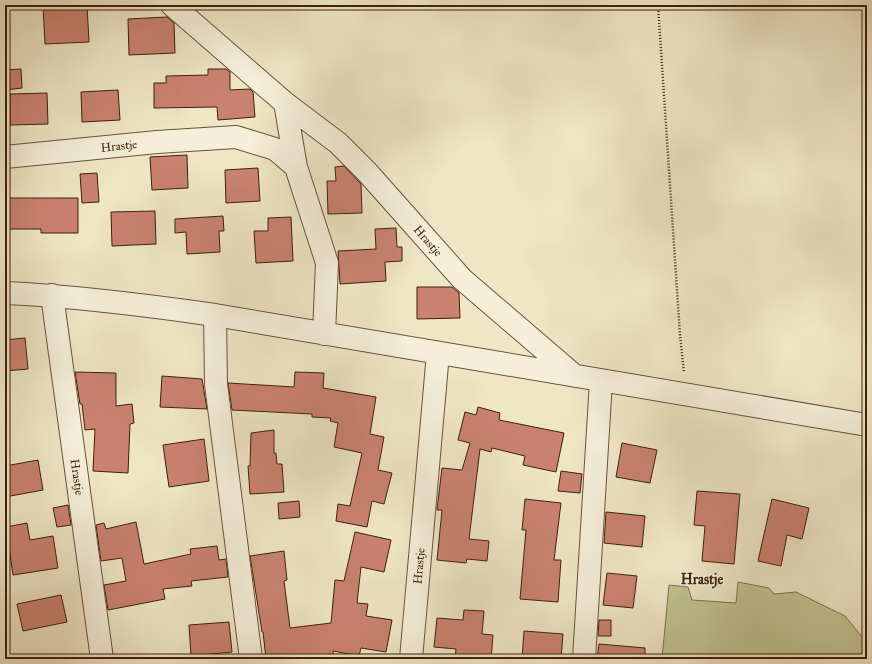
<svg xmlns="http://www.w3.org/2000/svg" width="872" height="664" viewBox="0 0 872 664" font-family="'IM FELL Great Primer',serif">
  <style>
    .green { fill: #c1c390; stroke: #80724d }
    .building { fill: #ca8270; stroke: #3e200a }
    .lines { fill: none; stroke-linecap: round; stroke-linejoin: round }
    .minor-casing { stroke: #6a5239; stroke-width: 24 }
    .path { stroke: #3e200a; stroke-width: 2.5; stroke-dasharray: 1 2; stroke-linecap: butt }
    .minor { stroke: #f5efda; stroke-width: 22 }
    .labels { text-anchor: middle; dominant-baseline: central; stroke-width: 3; stroke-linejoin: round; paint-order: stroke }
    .street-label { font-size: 12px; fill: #3e200a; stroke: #f5efda }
    .quarter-label { font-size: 14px; font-weight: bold; fill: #3e200a; stroke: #f5efda }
  </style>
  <rect width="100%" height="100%" fill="#efe6c6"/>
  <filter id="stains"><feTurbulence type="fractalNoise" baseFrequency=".005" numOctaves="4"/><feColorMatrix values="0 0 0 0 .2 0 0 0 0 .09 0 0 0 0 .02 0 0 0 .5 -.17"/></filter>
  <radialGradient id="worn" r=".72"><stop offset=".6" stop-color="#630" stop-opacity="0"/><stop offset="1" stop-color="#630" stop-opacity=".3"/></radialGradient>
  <path class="green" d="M738,582L769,588L774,594L796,592L845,616L863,638V659H662L669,585L688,587L692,600L736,603Z"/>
  <path class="building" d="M87,5L89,42L45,44L43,7Z
    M167,17L174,23L175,53L129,55L128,19Z
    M21,69L22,88L5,90V70Z
    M208,69H226L230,72V90L250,89L253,92L255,117L218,120L217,107L154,108V83H166V76L208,75Z
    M118,90L120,120L82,122L81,92Z
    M47,93L48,124L10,125V94Z
    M187,155L188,188L152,190L150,157Z
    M344,166L361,184L362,213L328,214L327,181H336L335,167Z
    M258,168L260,201L226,203L225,170Z
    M97,173L99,202L82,203L80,174Z
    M5,198H78V233H41V229H5Z
    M155,211L156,244L112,246L111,212Z
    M223,216L224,231H219L220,252L187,254L186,232L175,233V219Z
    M291,217L293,261L256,263L254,231H268V218Z
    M396,228L397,247H402V261L385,262L386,281L340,284L338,251L376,249L375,229Z
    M417,287H452L459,293L460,318L417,319Z
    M25,338L28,369L5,371V340Z
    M75,372L116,373V406L132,404L134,423L130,424L128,473L93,471L95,429L85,430L82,404H80Z
    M295,372L324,373L323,388L376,397L370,434L384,437L378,470L392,473L384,504L372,501L367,527L336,521L338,504L350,506L362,453L334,447L338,423L330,421L331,418L312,417V414L232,410L228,383L294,387Z
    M162,376L202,379L207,409L160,407Z
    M478,407L500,413L499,420L564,433L556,472L523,465L525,456L492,448L491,452L480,449L469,539L489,541L487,561L467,559L466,563L437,560L442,510H437L442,468L462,470L470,443L458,440L465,412L476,415Z
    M274,430V453H276L277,464H282L284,492L250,494L248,466H250L251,433Z
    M204,439L209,481L169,487L163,445Z
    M622,443L657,450L650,483L616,477Z
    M38,460L43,490L5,497V466Z
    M561,471L582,474L580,493L558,491Z
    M697,491L740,494L734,564L702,561L705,526L694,525Z
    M525,499L561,503L554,560H561L558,602L520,599L526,530H522Z
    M772,499L809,508L802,539L787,535L781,566L758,561Z
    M299,501L300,517L279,519L278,503Z
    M68,505L71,525L57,527L53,508Z
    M606,512L645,516L642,547L604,543Z
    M136,522L144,564L191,554L190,549L217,546L219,560L226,559L228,577L191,581L192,586L163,589L165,599L108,610L104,585L126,581L122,558L101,561L96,525L104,523L106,529Z
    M27,523L30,540L53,536L58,568L13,575L6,527Z
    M355,532L391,540L384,572L361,567L357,603L368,604L366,616L392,620L386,652L361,648L359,656L333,651L334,659H266L263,632H262L250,556L284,551L287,580L284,581L290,628L331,623L335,580L344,581Z
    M607,573L637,576L633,608L603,605Z
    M61,595L67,622L23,631L17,604Z
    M464,610L484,611L482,634L493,635L491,659H455L456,649L434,647L437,618L463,620Z
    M599,620H611V636H598Z
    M229,622L232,652L191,656L189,625Z
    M524,631L563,634L561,659H522Z
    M599,644L645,648V659H597Z"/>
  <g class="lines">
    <g class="minor-casing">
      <path id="minor" d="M172,5L285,103L338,143L367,172L462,279L575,376
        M285,103L296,167L327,263L324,334
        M5,157L157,142L236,137L275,149L296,167
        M5,293C76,296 145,305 215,315L867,425
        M52,295L102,659
        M215,315L216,384L251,659
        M411,659L438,353
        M584,659L601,381"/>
    </g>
    <path class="path" d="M658,5L680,335L684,373"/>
    <use href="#minor" class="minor"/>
  </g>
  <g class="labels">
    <g class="street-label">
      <text transform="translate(119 146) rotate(-6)">Hrastje</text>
      <text transform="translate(428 241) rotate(49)">Hrastje</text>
      <text transform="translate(77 477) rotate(82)">Hrastje</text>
      <text transform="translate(419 566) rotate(-85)">Hrastje</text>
    </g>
    <g class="quarter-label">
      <text x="702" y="579">Hrastje</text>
    </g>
  </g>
  <rect width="872" height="664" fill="none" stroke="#efe6c6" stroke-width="20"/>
  <rect x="6" y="6" width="860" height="652" fill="none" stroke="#3e200a" stroke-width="2"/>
  <rect x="10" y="10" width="852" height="644" fill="none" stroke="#3e200a"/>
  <rect width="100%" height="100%" filter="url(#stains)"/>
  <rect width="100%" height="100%" fill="url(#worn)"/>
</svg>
